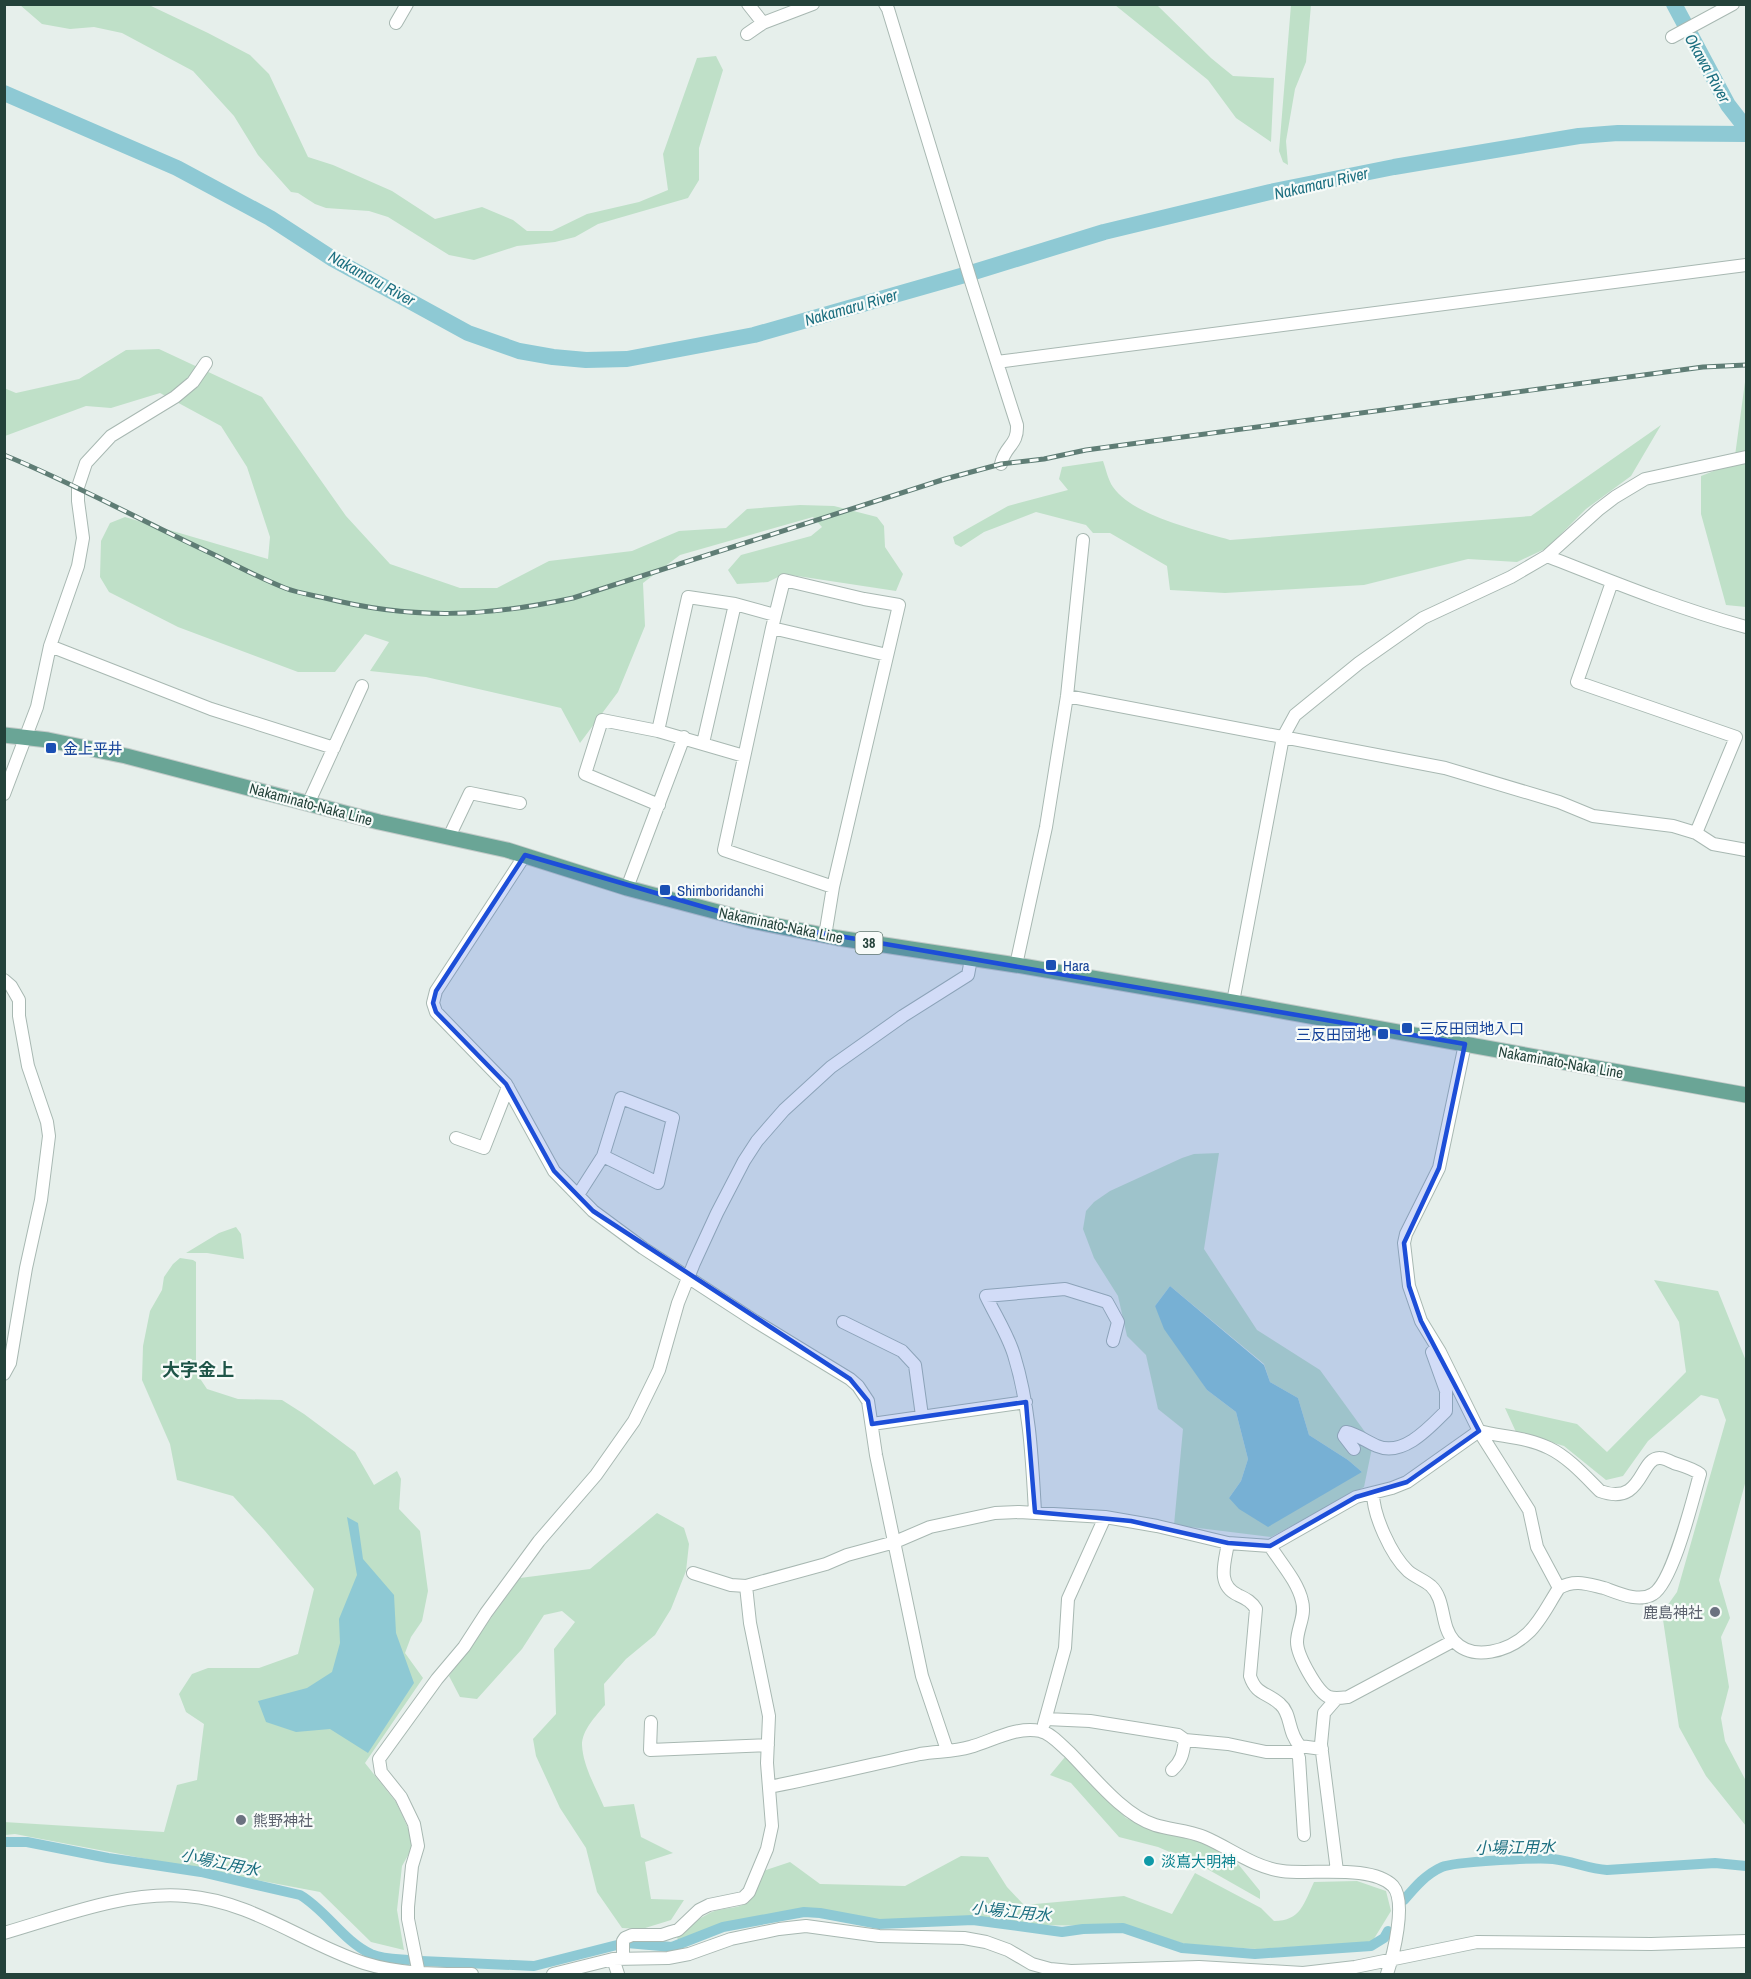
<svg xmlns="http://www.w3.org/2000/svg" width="1751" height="1979" viewBox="0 0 1751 1979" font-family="'Archivo Narrow','Noto Sans JP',sans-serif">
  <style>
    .green { fill: #bfe0c8; fill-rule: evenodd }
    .water { fill: #8ec9d4 }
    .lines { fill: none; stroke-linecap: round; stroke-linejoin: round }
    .canal { stroke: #8ec9d4; stroke-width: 10 }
    .river { stroke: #8ec9d4; stroke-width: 16 }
    .minor-casing { stroke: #a8b8b2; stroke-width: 14 }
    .major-casing { stroke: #c2cac8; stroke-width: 17 }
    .minor { stroke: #fff; stroke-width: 12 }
    .major { stroke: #6aa596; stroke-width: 15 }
    .rail-casing { stroke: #5f7d75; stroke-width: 5 }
    .rail { stroke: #f7fbf9; stroke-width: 3; stroke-dasharray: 9; stroke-linecap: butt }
    .marked { fill: #1d4ed8; fill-opacity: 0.2; stroke: #1d4ed8; stroke-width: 4.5; stroke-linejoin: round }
    .transit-dot { fill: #1a4fb4; stroke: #f7fbf9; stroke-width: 2 }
    .worship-dot { fill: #6b7280; stroke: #f7fbf9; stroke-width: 2 }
    .culture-dot { fill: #0f9aa8; stroke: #f7fbf9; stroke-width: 2 }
    .labels { text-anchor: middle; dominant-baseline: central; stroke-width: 4.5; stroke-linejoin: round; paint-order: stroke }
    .shield { fill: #f7fbf9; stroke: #637a73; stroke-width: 1.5 }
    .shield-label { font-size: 14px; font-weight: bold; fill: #24423a }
    .transit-label { font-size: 15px; fill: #164399; stroke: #f7fbf9; text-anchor: start }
    .street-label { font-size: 15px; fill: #24423a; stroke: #f7fbf9 }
    .worship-label { font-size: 15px; fill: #5b616d; stroke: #f7fbf9; text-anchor: end }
    .culture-label { font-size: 15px; fill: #0d838f; stroke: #f7fbf9; text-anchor: start }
    .water-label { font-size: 16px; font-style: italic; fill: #1c6f80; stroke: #f7fbf9 }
    .quarter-label { font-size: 18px; font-weight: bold; fill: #1f5548; stroke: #f7fbf9 }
  </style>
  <rect width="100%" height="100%" fill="#e6efeb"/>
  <path class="green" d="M20,5H149L208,33L250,55L269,74L308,157L333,165L392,191L435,219L482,207L513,220L527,231H552L587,214L639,202L668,190L663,154L697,58L716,56L723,70L699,148V180L688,198L598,224L575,237L555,242L517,246L474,260L449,255L388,217L369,211L326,208L315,204L298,193L291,192L258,155L234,116L193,71L122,33L94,27L70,29L42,24Z
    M1115,5H1157L1211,58L1233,76L1274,78L1271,142L1236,118L1208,80Z
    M1291,5H1311L1306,62L1295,89L1286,141L1288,165L1283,162L1279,151Z
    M159,349L262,397L346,516L390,564L460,588H497L549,561L632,551L679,531L726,528L747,509L800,505L834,506L877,517L884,526L885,547L903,574L896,591L784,574L768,582L737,584L728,570L741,555L811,536L822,527L813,517L680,555L643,583L645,626L618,692L580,743L561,708L426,677L370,671L389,642L365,634L335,672H298L178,627L109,592L100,577L101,541L110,523L125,517L268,559L270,537L247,467L221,426L160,393L111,408L86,406L5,436L4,388L16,393L79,379L126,350Z
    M1745,382H1746V607L1726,605L1701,514V476L1734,463Z
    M1661,425L1631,476L1586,509L1547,548L1517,562L1468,559L1364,585L1225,593L1170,590L1167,566L1110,533H1093L1086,525L1036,512L984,532L961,547L955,544L953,537L1008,506L1068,490L1059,479L1062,467L1103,461C1106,469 1108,480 1113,487C1133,516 1197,530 1230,540L1531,516Z
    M1219,1153L1204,1249L1257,1330L1320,1370L1373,1443L1364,1487L1271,1537L1174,1525L1183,1429L1158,1409L1146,1355L1127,1336L1118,1296L1094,1258L1083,1229L1086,1211L1094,1202L1110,1191L1182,1158L1194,1154ZM1170,1286L1264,1364L1270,1382L1298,1398L1309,1435L1348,1460L1362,1472L1229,1498L1241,1481L1248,1459L1236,1412L1207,1390L1155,1306Z
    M236,1227L241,1234L244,1259L207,1253H186L219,1233Z
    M180,1258L193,1260L196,1262V1363L197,1374L207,1389L238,1399L282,1400L304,1414L355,1452L374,1485L397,1471L401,1479L399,1509L420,1531L428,1591L422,1621L411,1637L405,1653L423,1678L365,1763L396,1802L415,1843L402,1866L397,1910L404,1950L371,1942L320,1892L15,1834L5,1835L4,1822L164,1832L177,1785L197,1780L204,1724L186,1712L179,1694L192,1674L208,1668H259L298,1654L314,1589L265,1531L233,1496L177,1480L170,1444L142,1380L143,1346L150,1311L162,1290L164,1277L173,1264Z
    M1654,1280L1718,1291L1746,1361V1480L1719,1580L1730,1618L1721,1637L1729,1687L1721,1718L1725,1741L1746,1781V1826L1706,1776L1679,1727L1662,1613L1677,1592L1726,1420L1718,1399L1701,1395L1648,1441L1623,1476L1606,1480L1564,1446L1516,1432L1505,1408L1577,1424L1607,1452L1686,1372L1679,1322Z
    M657,1513L684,1528L689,1544L686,1571L671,1609L655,1635L626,1659L604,1684L605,1705C596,1716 582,1730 582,1745C583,1766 596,1788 604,1807L634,1804L641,1837L673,1853L645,1862L651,1899L684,1900L671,1920L642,1929L622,1928L597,1892L586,1848L560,1808L536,1756L533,1739L556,1714L554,1649L575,1622L562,1611L544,1615L522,1649L477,1699L460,1697L449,1676L520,1578L590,1569Z
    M1065,1757L1126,1818L1154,1830L1200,1842L1234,1859L1260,1891V1899L1202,1866L1158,1847L1119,1837L1071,1783L1050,1775Z
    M961,1856L988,1857L1007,1887L1024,1905L1124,1896L1172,1914L1195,1873L1261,1908L1274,1921C1301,1921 1304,1903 1314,1882L1357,1881L1386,1891L1391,1911L1372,1942L1257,1949L1185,1944L1126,1926L1025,1925L972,1918L880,1922L820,1910H802L717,1926L679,1943L677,1937C688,1929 695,1920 708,1914C717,1909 725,1909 736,1907C754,1904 757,1886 763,1871L790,1862L820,1884L905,1886Z"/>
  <path class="water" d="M1170,1286L1264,1365L1270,1382L1298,1398L1309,1435L1348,1460L1362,1472L1268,1527L1239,1509L1229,1498L1241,1481L1248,1459L1236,1412L1207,1390L1164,1329L1155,1306Z
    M347,1517L358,1523L363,1559L394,1595L396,1633L414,1683L368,1753L330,1729L296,1732L266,1722L258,1701L307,1688L332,1672L340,1643L339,1619L357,1575Z"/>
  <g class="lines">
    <path class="canal" d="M4,1842H27L108,1858L201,1872L300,1895C326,1910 343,1941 371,1954C383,1959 396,1959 408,1960
      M1404,1900C1415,1887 1426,1874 1442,1867C1453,1862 1539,1857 1553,1859C1572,1861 1589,1869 1607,1870L1715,1863L1746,1866
      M627,1943L672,1947L723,1927L804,1912L820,1913L879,1924L973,1920L1062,1932L1083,1929L1123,1928L1182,1948L1255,1954L1371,1946L1384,1938L1388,1931
      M421,1961L534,1966L617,1945"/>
    <path class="river" d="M1674,4L1728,105L1746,128
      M4,93L177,168L270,218L333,259L468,333L519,351L553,357L586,360L627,359L754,335L961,276L1104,232L1270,192L1394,167L1579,136L1618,133L1746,134"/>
    <g class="minor-casing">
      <path id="minor" d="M748,4L763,23
        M885,4L888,9L970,278L1017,425C1018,446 1005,445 1001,464
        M396,23L407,4
        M747,34L763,23L813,4
        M1672,37L1733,4
        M997,362L1746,265
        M1547,556C1613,582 1679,609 1746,627
        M1612,582L1577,682L1736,737L1696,833
        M772,628L887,655
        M50,646L211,709L334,748
        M1067,696L1445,768L1559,802L1593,816L1673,826L1696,833L1713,844L1746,850
        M658,731L688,597L735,604L775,615
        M703,743L735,604
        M4,794L37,707L50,646L78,566L83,538L78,501V487L86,463L111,436L175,397L193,382L206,363
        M308,804L362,686
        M659,805L585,774L602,720L658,731L744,756
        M449,837L470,793L520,803
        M525,855L436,991L433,1003L436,1012L506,1084L554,1171L593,1211L643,1248L755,1321L850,1379L858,1386L868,1401L876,1455L922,1676L947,1750
        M627,888L684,737
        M825,936L833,887L899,605L864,599L784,580L772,628L724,850L833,887
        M1016,965L1046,827L1067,696L1083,540
        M4,980L11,986L19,1000V1016L28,1066L47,1122L49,1136L41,1200L26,1268L10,1363L4,1374
        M1233,1002L1283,737L1295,715L1359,663L1423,618L1511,577L1547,556L1598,510L1615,497L1645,479L1746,457
        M1465,1044L1439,1168L1406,1234L1404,1243L1409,1286L1421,1321L1440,1352L1479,1431L1529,1510L1537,1547L1559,1588
        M456,1138L484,1148L508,1087
        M578,1195L603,1156L621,1098L673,1118L658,1183L603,1156
        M843,1322L902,1351L915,1365L922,1416
        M872,1424L1026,1402
        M1354,1449L1344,1436L1346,1432C1357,1434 1367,1442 1377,1446C1403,1457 1429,1428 1446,1411V1391L1432,1352
        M1373,1493C1373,1515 1391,1555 1408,1571C1415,1577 1424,1580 1431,1586C1446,1600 1440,1626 1454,1641C1473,1662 1509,1651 1528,1633C1541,1621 1549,1603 1559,1588C1575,1579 1587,1584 1604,1588C1618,1593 1639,1603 1653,1594C1673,1582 1693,1498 1700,1474C1692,1468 1683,1466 1674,1463C1670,1461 1664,1458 1660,1458C1639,1457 1644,1507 1600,1491C1585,1476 1568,1457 1549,1448C1527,1437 1502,1437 1479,1431
        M1035,1512C1032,1459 1030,1407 1014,1355C1008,1335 995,1315 986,1296L1065,1289L1107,1302L1118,1322L1113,1341
        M1228,1543C1225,1562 1216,1585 1238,1595C1246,1599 1251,1601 1256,1609L1250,1676C1256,1695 1267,1692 1280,1704C1292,1714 1287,1732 1300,1746L1322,1749
        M1270,1546C1280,1562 1298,1582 1302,1601C1306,1616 1297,1628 1297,1642C1297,1655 1317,1692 1329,1697C1335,1699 1341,1698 1348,1697L1453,1641
        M693,1573L731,1585L746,1586L826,1564L847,1555L895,1542L930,1527L995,1513L1019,1512L1105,1517L1157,1526L1228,1543L1270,1546L1356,1497L1392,1488L1407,1482L1479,1431
        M1046,1719L1090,1721L1178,1735L1185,1740L1228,1744L1266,1752H1297L1300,1746
        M651,1722L650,1750L768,1745
        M1044,1724L1065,1648L1068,1599L1105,1517
        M1297,1752L1299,1758L1304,1835
        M1172,1770C1182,1761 1183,1753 1185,1740
        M769,1787C820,1777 870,1765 920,1754C936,1751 954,1752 970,1747C992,1741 1016,1726 1040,1731C1051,1733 1061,1745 1069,1752C1093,1776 1123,1815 1155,1825C1171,1830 1188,1830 1204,1837C1230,1848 1253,1867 1282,1871C1311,1875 1371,1864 1393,1886C1407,1902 1393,1956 1387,1974
        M1337,1871L1321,1744L1324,1713L1337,1698
        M4,1933C63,1916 125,1891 186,1896C252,1901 303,1943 364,1963C399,1974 435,1974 472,1974
        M623,1958V1941L625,1938L632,1935H662L671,1932L678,1930L699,1910L709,1905L743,1898L749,1892L767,1849L772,1826L767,1763L769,1716L750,1623L746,1586
        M613,1959L618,1974
        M419,1974L408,1919V1907L412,1866L418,1846L414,1824L401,1797L381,1772L379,1759L437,1679L464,1647L486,1613L539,1541L596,1475L634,1421L659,1370L678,1303L694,1263L717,1213L744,1161L757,1141L784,1110L831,1067L903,1016L968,975L971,959
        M553,1974L613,1959L668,1958L689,1954L731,1939L779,1929L806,1926L879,1936L964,1938L986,1942L1008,1950L1032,1964L1050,1969L1071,1971L1199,1967L1303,1973L1355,1967L1477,1942L1651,1944L1746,1941"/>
    </g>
    <g class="major-casing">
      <path id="major" d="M4,735L48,740L126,756L379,822L507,850L627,888L752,921L838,938L1016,965L1238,1003L1746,1095"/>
    </g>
    <use href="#minor" class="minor"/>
    <use href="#major" class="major"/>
    <g class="rail-casing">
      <path id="rail" d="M4,455C78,485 147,524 219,557C241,568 262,579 285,588C298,593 312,595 325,598C412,620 486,617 573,598L945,479L1001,464L1044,459L1086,450L1703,367L1746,365"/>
    </g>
    <use href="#rail" class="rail"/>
  </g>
  <path class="marked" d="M525,855L752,921L1465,1044L1439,1168L1404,1243L1409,1286L1421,1321L1479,1431L1407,1482L1356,1497L1270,1546L1228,1543L1131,1521L1035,1512L1026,1402L872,1424L868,1401L850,1379L593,1211L554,1171L506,1084L436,1012L433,1003L436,991Z"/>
  <g class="transit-dot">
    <rect x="45" y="742" width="12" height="12" rx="3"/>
    <rect x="659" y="884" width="12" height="12" rx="3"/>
    <rect x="1045" y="959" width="12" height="12" rx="3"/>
    <rect x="1401" y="1022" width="12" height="12" rx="3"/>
    <rect x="1377" y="1028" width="12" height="12" rx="3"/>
  </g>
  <g class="worship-dot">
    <circle cx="1715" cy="1612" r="6"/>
    <circle cx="241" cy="1820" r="6"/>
  </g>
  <circle class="culture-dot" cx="1149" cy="1861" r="6"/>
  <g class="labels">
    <rect class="shield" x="855.5" y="932" width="27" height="22" rx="4.5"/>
    <g class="shield-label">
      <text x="869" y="943">38</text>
    </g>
    <g class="transit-label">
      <text x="63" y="748">金上平井</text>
      <text x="677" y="890">Shimboridanchi</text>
      <text x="1063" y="965">Hara</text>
      <text x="1419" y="1028">三反田団地入口</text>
      <text x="1371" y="1034" text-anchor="end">三反田団地</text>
    </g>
    <g class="street-label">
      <text transform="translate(311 804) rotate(15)">Nakaminato-Naka Line</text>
      <text transform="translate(781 925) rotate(12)">Nakaminato-Naka Line</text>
      <text transform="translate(1561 1062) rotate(10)">Nakaminato-Naka Line</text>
    </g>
    <g class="worship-label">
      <text x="1703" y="1612">鹿島神社</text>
      <text x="253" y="1820" text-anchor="start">熊野神社</text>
    </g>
    <g class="culture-label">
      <text x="1161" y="1861">淡嶌大明神</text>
    </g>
    <g class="water-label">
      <text transform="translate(1708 68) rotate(61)">Okawa River</text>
      <text transform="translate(1321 183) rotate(-13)">Nakamaru River</text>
      <text transform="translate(372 278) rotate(29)">Nakamaru River</text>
      <text transform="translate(851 307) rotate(-16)">Nakamaru River</text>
      <text transform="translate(1515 1847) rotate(-1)">小場江用水</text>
      <text transform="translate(220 1862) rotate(12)">小場江用水</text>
      <text transform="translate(1011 1911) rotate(6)">小場江用水</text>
    </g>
    <g class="quarter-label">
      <text x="198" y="1369">大字金上</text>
    </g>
  </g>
  <rect width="1751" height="1979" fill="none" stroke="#24423a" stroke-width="12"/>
</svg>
